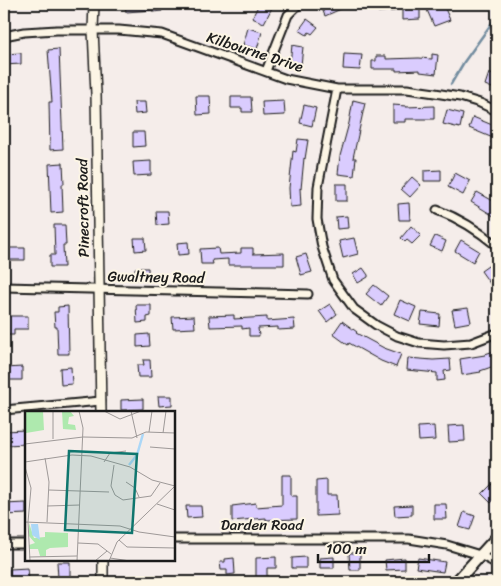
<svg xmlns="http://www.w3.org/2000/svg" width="501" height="586" viewBox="0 0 501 586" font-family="Sriracha,sans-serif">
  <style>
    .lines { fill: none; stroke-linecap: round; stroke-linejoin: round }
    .stream { stroke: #728c9f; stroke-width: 2.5 }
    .building { fill: #daccfe; stroke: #1c1c1c }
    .minor-casing { stroke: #1c1c1c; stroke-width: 11 }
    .tertiary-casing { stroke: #1c1c1c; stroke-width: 12 }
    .secondary-casing { stroke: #1c1c1c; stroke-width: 14 }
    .minor { stroke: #fcf5e5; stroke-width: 7 }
    .tertiary { stroke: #fcf5e5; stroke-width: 9 }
    .secondary { stroke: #fcf5e5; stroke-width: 10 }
    .labels { text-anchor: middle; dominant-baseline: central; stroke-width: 4; stroke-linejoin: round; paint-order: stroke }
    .street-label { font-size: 15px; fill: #1c1c1c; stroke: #fcf5e5 }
    .inset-river { fill: none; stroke: #abd7f7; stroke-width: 2.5 }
    .inset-road { fill: none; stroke: #9e9998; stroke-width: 1 }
    .view { fill: #0f766e; fill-opacity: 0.15; stroke: #0f766e; stroke-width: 2.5 }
    .inset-edge { fill: none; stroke: #1c1c1c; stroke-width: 2.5 }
  </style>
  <rect width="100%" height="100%" fill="#f5edea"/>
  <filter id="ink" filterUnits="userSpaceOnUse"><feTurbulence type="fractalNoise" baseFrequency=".02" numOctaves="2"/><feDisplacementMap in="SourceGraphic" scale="10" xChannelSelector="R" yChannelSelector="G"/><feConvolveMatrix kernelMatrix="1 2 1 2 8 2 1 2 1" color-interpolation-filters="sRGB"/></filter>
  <g filter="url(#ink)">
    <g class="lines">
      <path class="stream" d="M451,84L464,62L494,20L497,13"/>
    </g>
    <path class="building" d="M125,4H162V11L153,12V10L126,12Z
      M259,4H274L264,23L252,18Z
      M327,4H341L343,8L325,16L321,6Z
      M377,4H394L395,11L378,12Z
      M443,4L450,20L434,26L427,10Z
      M420,7V19L402,20V8Z
      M307,19L318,27L312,34L309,32L307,35L299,30Z
      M248,28L262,32L257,49L243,45Z
      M292,45L303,47L301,65L290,64Z
      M59,49L63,149L50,150L49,102H52L48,50Z
      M21,53V64L4,65V54Z
      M344,54L362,55L360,70L343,69Z
      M432,54L438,55L436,74L420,72V70L396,71V69H372V61H376V56H386V59L419,58L432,59Z
      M489,73L497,77V90L485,85Z
      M196,96H210L211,114L197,115Z
      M231,97H251L252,112H242V108H231Z
      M353,100L365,103L353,158H356L354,176L338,174L340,156L349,123Z
      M284,101L285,115L263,116L262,102Z
      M134,102H145L146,113L135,114Z
      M304,105L316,108L312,126L300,123Z
      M393,105L406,106V107L434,106V119H405V122H393Z
      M447,110L463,114L460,128L443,124Z
      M473,117L497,127V146L491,143L493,138L469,128Z
      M133,132H144L145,146L133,147Z
      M298,139L308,140L305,159L304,158L301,189L300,188L301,206L290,207L289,188L293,151L296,152Z
      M151,161V175L134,176L133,162Z
      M63,163L64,184H62L63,212L51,213L49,164Z
      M441,170V181H424V171Z
      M455,173L470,181L463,195L448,187Z
      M412,177L421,185L410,197L401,189Z
      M336,184H347V201H336Z
      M477,192L497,203V218L471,202Z
      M409,203L410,220H399L398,204Z
      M156,211H168L169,224L157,225Z
      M347,216L348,228L337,229L336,217Z
      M54,225H65L66,245H63L64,267H50V255H55Z
      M411,226L421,235L412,244L407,240L405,242L401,238Z
      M435,236L446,241L442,251L430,246Z
      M134,238H145L146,250L135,251Z
      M354,238L358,254L343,258L339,241Z
      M461,240L479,251L473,262L455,251Z
      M188,242L189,254L178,255L177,243Z
      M5,248H25V260H5Z
      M218,248L219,254L241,253V248H253V254L284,253V265H228V259L212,260L213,264H201L200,249Z
      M306,254L312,272L301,275L296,257Z
      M491,264L497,272V281L491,285L481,271Z
      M135,268H148V278L136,279Z
      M363,268L368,275V277L358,283L353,274Z
      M374,285L388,296L381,306L366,294Z
      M400,300L416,307L410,321L394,314Z
      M330,304L337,314L327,322L319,311Z
      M136,305H151V316L147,317V322L137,323Z
      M68,306L69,354H58L57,327H55L54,312H58V307Z
      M468,308L471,322L455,325L452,310Z
      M422,312L440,314L439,326L420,324Z
      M234,315V319L267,317V321L294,319L295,329L278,330V327L258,328L259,336H249V328L242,329V326L210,327L209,316Z
      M4,316H28V329H14V335H4Z
      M194,316L195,328L173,329L172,317Z
      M342,321L357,332L356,333L384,348L401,354L396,367L381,361L349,343L348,345L333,334Z
      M149,334L150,346L137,347V335Z
      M497,350V365L480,371L481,372L462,375L460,359L485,355V354Z
      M408,358L433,360L450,359L451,370L444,371L445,380L437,381V373L407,370Z
      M143,360H150L151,377H138L137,365H144Z
      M22,367V380H6V368Z
      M71,367L72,384L61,385L60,368Z
      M158,396H172V405L159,406Z
      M143,399V409L121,410V400Z
      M464,425L465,441L449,442L448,426Z
      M434,426L435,440L419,441L418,427Z
      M25,430L26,444L6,445L5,431Z
      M282,475H291V496H297V519L266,520V518L232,521V506L256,503V507L282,505Z
      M497,479V496L491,503L482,494Z
      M327,480V495H337L338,515L316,516V481Z
      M26,503V514L5,515L4,504Z
      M434,504H446L447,519H434Z
      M412,505V515L395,516L394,506Z
      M186,506H201L202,517L187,518Z
      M464,512L475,516L470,530L459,527Z
      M349,553H360V570H350Z
      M276,557V568H267V577H256V558Z
      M306,557V568H292V558Z
      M334,557V568H320V558Z
      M234,558L235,574L227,575V570H221L220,562H225V559Z
      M405,558V569L386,570L385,560Z
      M418,558L445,562L443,572L416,568Z
      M57,562H70V577L58,578Z
      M28,568L29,580L10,581V569Z"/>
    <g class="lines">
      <g class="minor-casing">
        <path id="minor" d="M4,36L24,32L57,30H119L162,34L286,79L337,89H407L435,93L460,97L480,103L497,111
          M266,71L288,15L299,4
          M337,89L318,187L317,219L322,247L333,280L354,309L376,325L397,336L419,343L444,345L471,343L497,333
          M437,210C461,219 478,230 497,246
          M4,287L308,294
          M4,410L101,401
          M174,539H409L447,545L480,555L497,564
          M4,544H26"/>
      </g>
      <g class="tertiary-casing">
        <path id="tertiary" d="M94,4L93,30L96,94L101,412
          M103,582V560"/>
      </g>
      <g class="secondary-casing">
        <path id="secondary" d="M456,582L497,537"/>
      </g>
      <use href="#minor" class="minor"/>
      <use href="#tertiary" class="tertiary"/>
      <use href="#secondary" class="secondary"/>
    </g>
  </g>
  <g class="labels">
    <g class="street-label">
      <text transform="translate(255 52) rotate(18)">Kilbourne Drive</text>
      <text transform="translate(83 208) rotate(-91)">Pinecroft Road</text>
      <text transform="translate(156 277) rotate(1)">Gwaltney Road</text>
      <text x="262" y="525">Darden Road</text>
    </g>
  </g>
  <g transform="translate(25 411)">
    <rect width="150" height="150" fill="#f5edea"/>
    <path d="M0,0H18L19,19L1,22ZM37,0H45L49,5L44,6L43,13L50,14L51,19L38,18ZM4,112L9,127L20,126V121L43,122V136L25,137L21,139V145H15L13,138H4V134L10,132L4,125Z" fill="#aee9ae"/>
    <path d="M6,113H13L15,129L7,124Z" fill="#abd7f7"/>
    <path class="inset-river" d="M104,54L112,44L118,23"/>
    <path class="inset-road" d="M28,0V28M79,0L95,8L116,0M106,0L112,27M124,21L127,0M138,22L141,0M0,33L58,26L107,27L121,21L150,22M125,36L150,38M20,47L24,71L22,111M0,51L47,44L66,45L105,56L127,69L150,75M79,51L85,42L101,40M89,54L86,75L90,84L98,89L126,85L135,72M0,56L6,77L3,111L5,150M101,71L110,77L114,86M24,79L84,81M132,93L150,99M22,95L55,94M0,111L95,115L114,121L150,126M94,129L102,136L150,137M53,132L73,133L86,143M4,146L52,145M85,147L105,150M52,150L58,17L54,0M70,150L82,140M84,150L92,131L150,75"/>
    <path class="view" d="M44,40L112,43L107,122L40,119Z"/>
    <rect width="150" height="150" class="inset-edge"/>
  </g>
  <rect width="501" height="586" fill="none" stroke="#fcf5e5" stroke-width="20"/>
  <rect x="10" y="10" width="481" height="566" fill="none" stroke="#1c1c1c" stroke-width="2" filter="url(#ink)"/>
  <path d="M318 554v8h111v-8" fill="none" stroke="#1c1c1c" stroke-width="2.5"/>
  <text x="326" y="554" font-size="15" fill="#1c1c1c" stroke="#fcf5e5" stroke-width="4" paint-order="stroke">100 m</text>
</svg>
